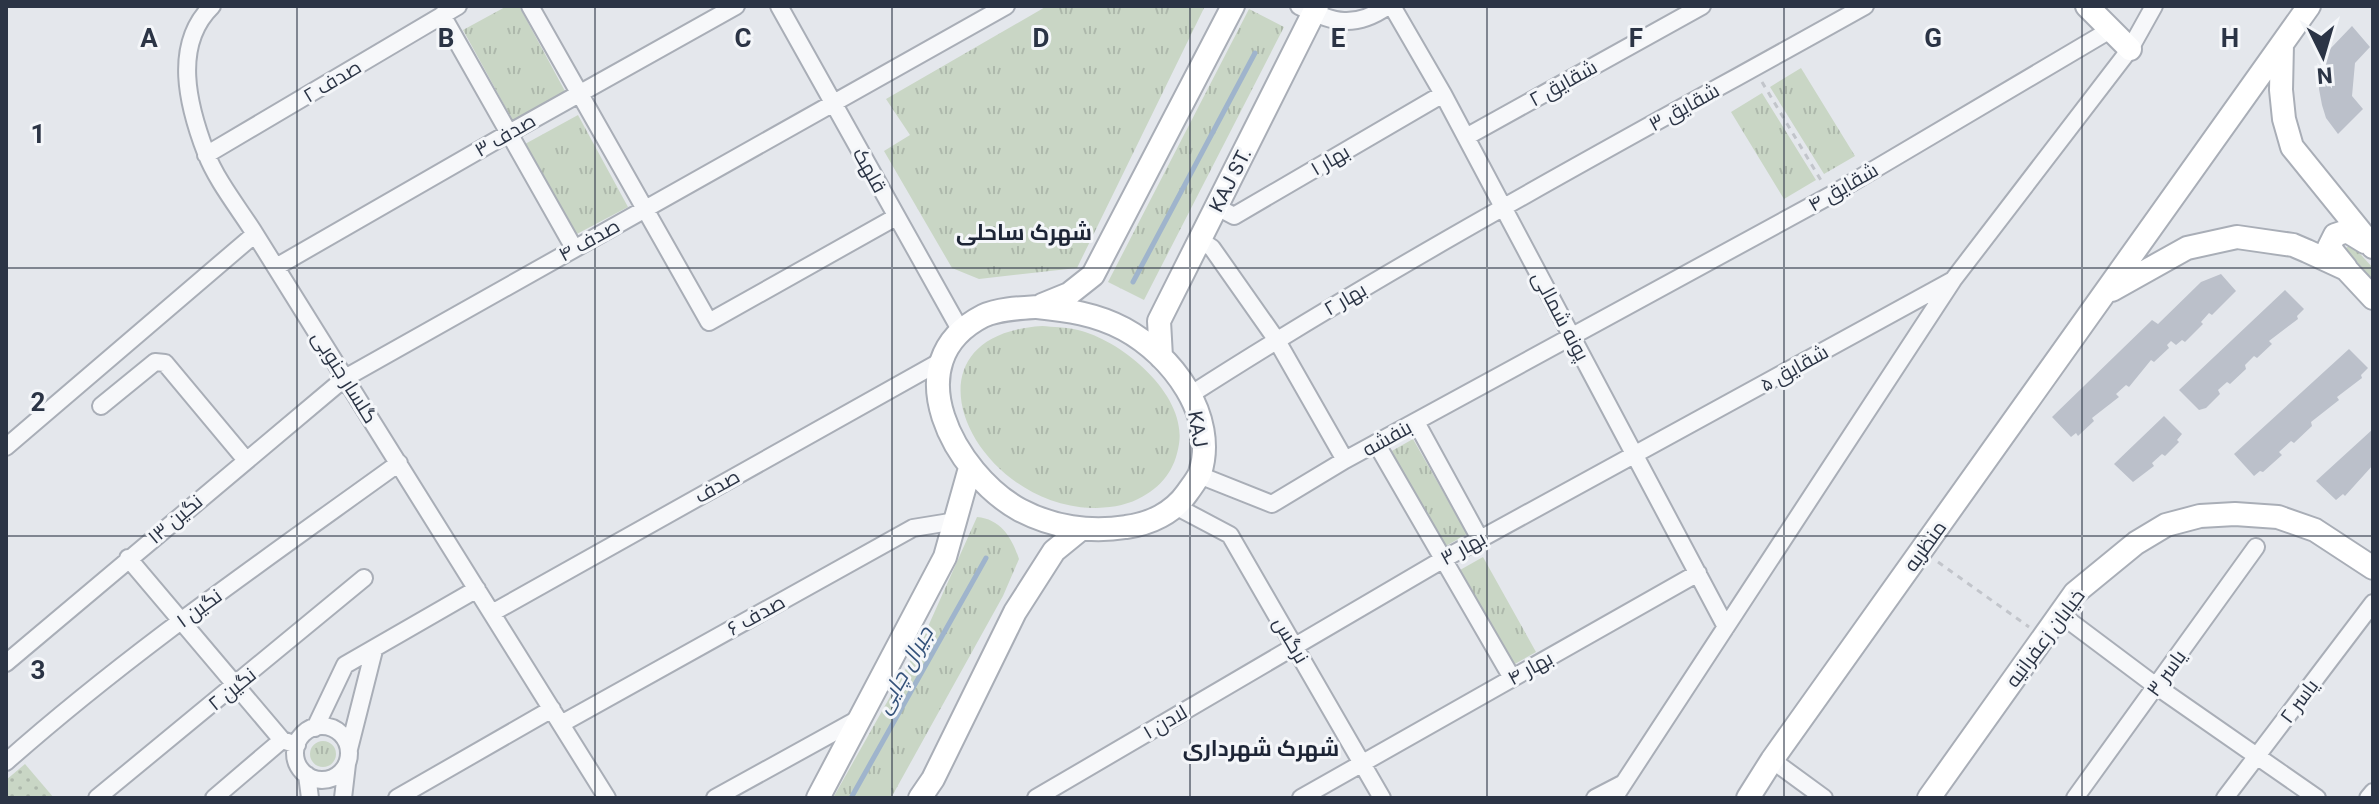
<svg xmlns="http://www.w3.org/2000/svg" width="2379" height="804" viewBox="0 0 2379 804" font-family="Roboto,Cairo,sans-serif">
  <style>
    .grass { fill: url(#grass-tufts) }
    .park { fill: url(#park-dots) }
    .lines { fill: none; stroke-linecap: round; stroke-linejoin: round }
    .stream { stroke: #9fb4cc; stroke-width: 5 }
    .building { fill: #bbc0ca }
    .street-casing { stroke: #a9aeb7; stroke-width: 20 }
    .secondary-casing { stroke: #a9aeb7; stroke-width: 26 }
    .path { stroke: #c2c5cb; stroke-width: 3; stroke-dasharray: 6 6; stroke-linecap: butt }
    .street { stroke: #f7f8fa; stroke-width: 16 }
    .secondary { stroke: #fff; stroke-width: 22 }
    .grid { fill: none; stroke: #2b3445; stroke-width: 2; stroke-opacity: 0.55 }
    .labels { text-anchor: middle; dominant-baseline: central; stroke-width: 6; stroke-linejoin: round; paint-order: stroke }
    .street-label { font-size: 20px; fill: #2b3445; stroke: #f4f6f9 }
    .neighbourhood-label { font-size: 22px; font-weight: bold; fill: #1d2536; stroke: #f4f6f9 }
    .water-label { font-size: 22px; font-style: italic; fill: #34527a; stroke: #f4f6f9 }
    .grid-label { font-size: 26px; text-anchor: middle; font-weight: bold; fill: #2b3445; stroke: #f4f6f9; stroke-width: 6; stroke-linejoin: round; paint-order: stroke }
  </style>
  <defs>
    <pattern id="grass-tufts" width="24" height="20" patternUnits="userSpaceOnUse" patternTransform="scale(2)"><rect width="24" height="20" fill="#c9d6c5"/><path d="M3 7l-1-3M5 7V3M7 7l1-3M15 17l-1-3M17 17v-4M19 17l1-3" fill="none" stroke="#adb8ab"/></pattern>
    <pattern id="park-dots" width="8" height="8" patternUnits="userSpaceOnUse" patternTransform="scale(2)"><rect width="8" height="8" fill="#c9d6c5"/><path d="M2 2h.1M6 6h.1" fill="none" stroke="#adb8ab" stroke-width="1.8" stroke-linecap="round"/></pattern>
  </defs>
  <rect width="100%" height="100%" fill="#e4e7ec"/>
  <path class="grass" d="M507,6H519L566,93L513,121L463,30Z
    M1047,6H1205L1077,268L979,279L952,268L884,151L910,135L886,99Z
    M1249,9L1284,27L1144,300L1108,282Z
    M1801,68L1855,156L1824,174L1770,87Z
    M1762,93L1816,180L1784,199L1731,112Z
    M578,115L628,207L575,235L525,144Z
    M2349,246H2353L2373,268V287L2343,250Z
    M1042,326C1053,327 1066,327 1078,330C1121,340 1187,394 1179,444C1175,470 1162,487 1138,499C1124,506 1108,508 1091,508C972,504 893,336 1042,326Z
    M1413,439L1467,534L1444,547L1390,452Z
    M977,517C1001,519 1012,538 1019,559L1003,596L891,798H833L922,640Z
    M1483,557L1536,652L1513,665L1460,570Z
    M310 754a13 13 0 1 1 26 0a13 13 0 1 1-26 0Z"/>
  <path class="park" d="M25,764L54,798H6V780Z"/>
  <g class="lines">
    <path class="stream" d="M1133,282L1255,53
      M851,798L986,558"/>
  </g>
  <path class="building" d="M2352,26L2370,47L2355,63L2352,96L2363,109L2338,134L2326,118L2322,105L2319,89L2320,75L2330,49Z
    M2221,274L2236,291L2212,315L2209,313L2201,322L2203,324L2185,342L2182,340L2176,345L2171,341L2167,345L2169,348L2154,362L2151,360L2129,387L2126,385L2116,394L2119,397L2092,418L2094,421L2078,436L2076,433L2071,437L2052,417L2152,320L2158,324L2201,282Z
    M2285,290L2304,309L2297,316L2298,319L2269,341L2272,344L2257,358L2254,356L2245,365L2246,369L2230,384L2227,382L2218,390L2220,394L2206,408L2199,410L2179,390Z
    M2349,349L2368,368L2361,375L2362,378L2337,397L2339,400L2311,422L2312,426L2294,443L2291,441L2279,452L2282,455L2263,472L2260,471L2254,476L2234,454Z
    M2164,416L2182,434L2177,440L2179,442L2165,456L2162,454L2152,463L2154,466L2133,482L2114,464Z
    M2373,429V465L2345,496L2343,494L2336,500L2316,481Z"/>
  <g class="lines">
    <g class="street-casing">
      <path id="street" d="M212,6C172,45 188,106 206,153C216,180 240,210 255,234
        M530,6L709,322L896,217
        M779,6L962,333
        M1299,6C1333,23 1355,29 1388,6
        M1392,6L1443,94L1726,627
        M442,15L574,248
        M1466,137L1702,6
        M206,155L458,6
        M1217,207L1234,216L1443,94
        M1200,240L1212,248L1276,339L1345,460
        M276,267L509,133L736,6
        M1190,395C1408,255 1638,133 1865,6
        M101,406L155,362L165,363L246,460
        M1416,422L1480,539
        M1376,443L1512,678
        M6,447L255,234L607,798
        M1199,475L1272,504L1345,460L1831,195L2110,30
        M1177,507L1230,535L1382,798
        M128,558L282,740L297,745
        M492,613L943,360
        M2060,614L2156,686L2317,798
        M6,663L345,378L1006,6
        M561,724L913,528L956,521
        M295 753a27 27 0 1 1 54 0a27 27 0 1 1-54 0Z
        M315,728L345,665L477,589
        M349,749L374,650
        M1772,760L1824,798
        M6,762C129,653 266,559 399,463
        M307,775L310,798
        M97,798L364,578
        M214,798L282,740
        M343,798L347,764
        M397,798L552,709
        M715,798L860,718
        M1036,798L1442,560L1953,280
        M1301,798L1698,573
        M1595,798L1622,784
        M1614,798L1953,280L2130,49L2154,6
        M2075,798L2256,547
        M2225,798L2373,603
        M2368,798L2373,792"/>
    </g>
    <g class="secondary-casing">
      <path id="secondary" d="M2087,6L2130,49
        M2282,44L2281,90L2284,119L2292,147L2373,247
        M2346,268L2329,247L2335,235L2347,231L2365,242
        M2112,290L2187,248L2237,237L2293,245L2307,251L2346,269L2373,298
        M1042,305L1069,294L1093,275L1233,6
        M1037,307C1067,310 1096,314 1124,329C1172,355 1218,416 1200,473C1197,480 1191,487 1187,493C1173,513 1150,524 1126,527C1090,533 1052,527 1020,510C955,474 893,362 983,316C998,309 1020,308 1037,307Z
        M1161,357L1159,321L1317,6
        M818,798L945,557L970,468
        M920,798L933,779L1015,612L1054,551L1081,529
        M1748,798L1772,760L2309,6
        M1929,798L2075,593L2136,543L2166,525L2200,516L2235,514L2278,517L2315,530L2373,568"/>
    </g>
    <path class="path" d="M1762,82L1822,182
      M1938,562L2029,627"/>
    <use href="#street" class="street"/>
    <use href="#secondary" class="secondary"/>
  </g>
  <path class="grid" d="M297,6V798M595,6V798M892,6V798M1190,6V798M1487,6V798M1784,6V798M2082,6V798M6,268H2373M6,536H2373"/>
  <g class="labels">
    <g class="street-label">
      <text transform="translate(332 81) rotate(-31)">صدف ۲</text>
      <text transform="translate(1563 83) rotate(-29)">شقایق ۲</text>
      <text transform="translate(1684 107) rotate(-29)">شقایق ۳</text>
      <text transform="translate(505 135) rotate(-30)">صدف ۳</text>
      <text transform="translate(1330 160) rotate(-30)">بهار ۱</text>
      <text transform="translate(870 170) rotate(61)">قلهک</text>
      <text transform="translate(1230 180) rotate(-63)">KAJ ST.</text>
      <text transform="translate(1843 187) rotate(-30)">شقایق ۴</text>
      <text transform="translate(589 240) rotate(-29)">صدف ۴</text>
      <text transform="translate(1345 299) rotate(-30)">بهار ۲</text>
      <text transform="translate(1561 316) rotate(62)">پونه شمالی</text>
      <text transform="translate(1794 368) rotate(-29)">شقایق ۵</text>
      <text transform="translate(345 377) rotate(58)">گلسار جنوبی</text>
      <text transform="translate(1198 429) rotate(80)">KAJ</text>
      <text transform="translate(1387 438) rotate(-29)">بنفشه</text>
      <text transform="translate(717 486) rotate(-29)">صدف</text>
      <text transform="translate(175 519) rotate(-40)">نگین ۱۳</text>
      <text transform="translate(1925 546) rotate(-54)">منظریه</text>
      <text transform="translate(1463 548) rotate(-29)">بهار ۳</text>
      <text transform="translate(199 608) rotate(-36)">نگین ۱</text>
      <text transform="translate(756 615) rotate(-29)">صدف ۶</text>
      <text transform="translate(2045 638) rotate(-53)">خیابان زعفرانیه</text>
      <text transform="translate(1291 640) rotate(60)">نرگس</text>
      <text transform="translate(1530 668) rotate(-29)">بهار ۴</text>
      <text transform="translate(2166 673) rotate(-54)">یاسر ۳</text>
      <text transform="translate(232 689) rotate(-39)">نگین ۲</text>
      <text transform="translate(2299 701) rotate(-53)">یاسر ۲</text>
      <text transform="translate(1165 722) rotate(-30)">لادن ۱</text>
    </g>
    <g class="neighbourhood-label">
      <text x="1024" y="232">شهرک ساحلی</text>
      <text x="1261" y="748">شهرک شهرداری</text>
    </g>
    <g class="water-label">
      <text transform="translate(904 670) rotate(-61)">جیرال چایی</text>
    </g>
  </g>
  <g class="grid-label">
    <text x="149" y="47">A</text>
    <text x="446" y="47">B</text>
    <text x="743" y="47">C</text>
    <text x="1041" y="47">D</text>
    <text x="1338" y="47">E</text>
    <text x="1636" y="47">F</text>
    <text x="1933" y="47">G</text>
    <text x="2230" y="47">H</text>
    <text x="38" y="143">1</text>
    <text x="38" y="411">2</text>
    <text x="38" y="679">3</text>
  </g>
  <rect width="2379" height="804" fill="none" stroke="#2b3445" stroke-width="16"/>
  <g transform="translate(2323 56) rotate(175)" stroke="#f4f6f9" stroke-width="6" paint-order="stroke">
  <path d="M0-6L14 30L0 20L-14 30Z" fill="#2b3445"/>
  <text y="-12" font-size="22" font-weight="bold" text-anchor="middle" fill="#2b3445">N</text>
  </g>
</svg>
